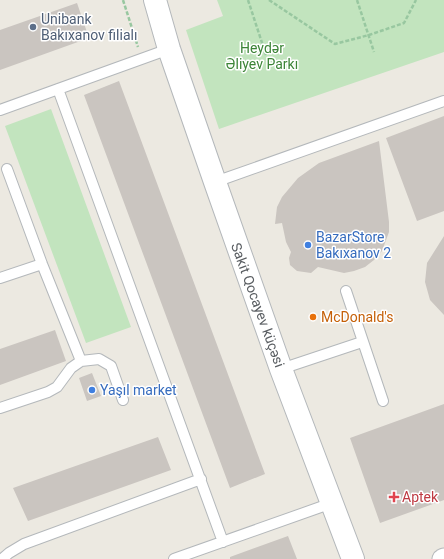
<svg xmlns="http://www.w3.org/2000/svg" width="444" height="559" viewBox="0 0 444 559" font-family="Roboto,sans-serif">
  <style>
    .green { fill: #c2e4be }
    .building { fill: #cac5c0 }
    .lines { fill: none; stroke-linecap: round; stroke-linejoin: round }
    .service-casing { stroke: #b4b8bb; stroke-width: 12 }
    .minor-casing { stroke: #b4b8bb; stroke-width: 21 }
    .tertiary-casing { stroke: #b4b8bb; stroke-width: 24 }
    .path { stroke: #98c7a0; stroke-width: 2.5; stroke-dasharray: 4 2; stroke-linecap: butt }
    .service { stroke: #fff; stroke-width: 10 }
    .minor { stroke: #fff; stroke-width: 19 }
    .tertiary { stroke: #fff; stroke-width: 22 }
    .service-dot { fill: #5c6f8a; stroke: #fff; stroke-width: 1.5 }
    .shop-dot { fill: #3f7fe0; stroke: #fff; stroke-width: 1.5 }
    .food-dot { fill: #e8710a; stroke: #fff; stroke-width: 1.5 }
    .health-dot { fill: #e0444e; stroke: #fff; stroke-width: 1.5 }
    .labels { text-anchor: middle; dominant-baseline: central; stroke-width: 3; stroke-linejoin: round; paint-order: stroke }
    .service-label { font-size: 14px; fill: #4e5e75; stroke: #fff; text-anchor: start }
    .park-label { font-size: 14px; fill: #3c8437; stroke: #fff }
    .shop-label { font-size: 14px; fill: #366cbe; stroke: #fff; text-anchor: start }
    .street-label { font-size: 14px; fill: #5a5e62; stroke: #fff }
    .food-label { font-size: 14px; fill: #c56008; stroke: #fff; text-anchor: start }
    .health-label { font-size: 14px; fill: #be3a42; stroke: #fff; text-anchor: start }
  </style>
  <rect width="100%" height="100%" fill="#ece9e1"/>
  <path class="green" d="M217,0H444V52L219,129L186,30L223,16Z
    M51,109L131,327L86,343L5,126Z"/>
  <path class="building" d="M77,3L89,38L0,70V30Z
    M119,81L265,474L230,488L84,95Z
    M444,116V211L417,221L386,138Z
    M379,141L389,222V232L382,251L374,260L365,267L354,271L344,273L318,267L311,273L297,271L290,265L289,258L291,252L286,242L282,223L275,224L277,207L282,197L298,178L319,163Z
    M444,236V315L430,300L425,282L427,263Z
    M55,330L66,361L0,385V349Z
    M92,373L101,396L87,401L79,378Z
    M444,404V500L380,523L350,438Z
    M158,437L171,470L28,521L13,488Z
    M288,536L297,559H230V557Z"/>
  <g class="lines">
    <g class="service-casing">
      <path id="service" d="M58,89L223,542
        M0,110L169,49
        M7,169L42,264L81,361
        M215,182L444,101
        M0,278L42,264
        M346,291L383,401
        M281,369L362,342
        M0,408L48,392L57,387L71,368L81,361L99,359L111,366L123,400
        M2,559L9,553L24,544L201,479
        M174,559L332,503"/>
    </g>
    <g class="minor-casing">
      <path id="minor" d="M442,559L444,558"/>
    </g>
    <g class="tertiary-casing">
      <path id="tertiary" d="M155,0L169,49L215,182L281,369L353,559"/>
    </g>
    <path class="path" d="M123,0L138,47
      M248,0L266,55
      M269,0L335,44L369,35L404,23L416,0
      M357,0L374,52"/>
    <use href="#service" class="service"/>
    <use href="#minor" class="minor"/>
    <use href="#tertiary" class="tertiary"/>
  </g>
  <circle class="service-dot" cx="33" cy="27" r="4"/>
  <g class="shop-dot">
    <circle cx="308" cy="245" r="4"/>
    <circle cx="92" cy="390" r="4"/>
  </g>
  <circle class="food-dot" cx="313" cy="317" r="4"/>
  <path class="health-dot" d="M392 491h4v4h4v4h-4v4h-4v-4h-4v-4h4z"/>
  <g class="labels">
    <g class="service-label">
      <text x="41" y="19">Unibank<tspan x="41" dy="16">Bakıxanov filialı</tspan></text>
    </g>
    <g class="park-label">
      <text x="262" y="48">Heydər<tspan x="262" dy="16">Əliyev Parkı</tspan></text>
    </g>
    <g class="shop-label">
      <text x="316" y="237">BazarStore<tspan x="316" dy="16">Bakıxanov 2</tspan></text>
      <text x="100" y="390">Yaşıl market</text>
    </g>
    <g class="street-label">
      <text transform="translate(258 305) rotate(70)">Sakit Qocayev küçəsi</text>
    </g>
    <g class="food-label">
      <text x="321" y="317">McDonald's</text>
    </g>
    <g class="health-label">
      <text x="402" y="497">Aptek</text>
    </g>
  </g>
</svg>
